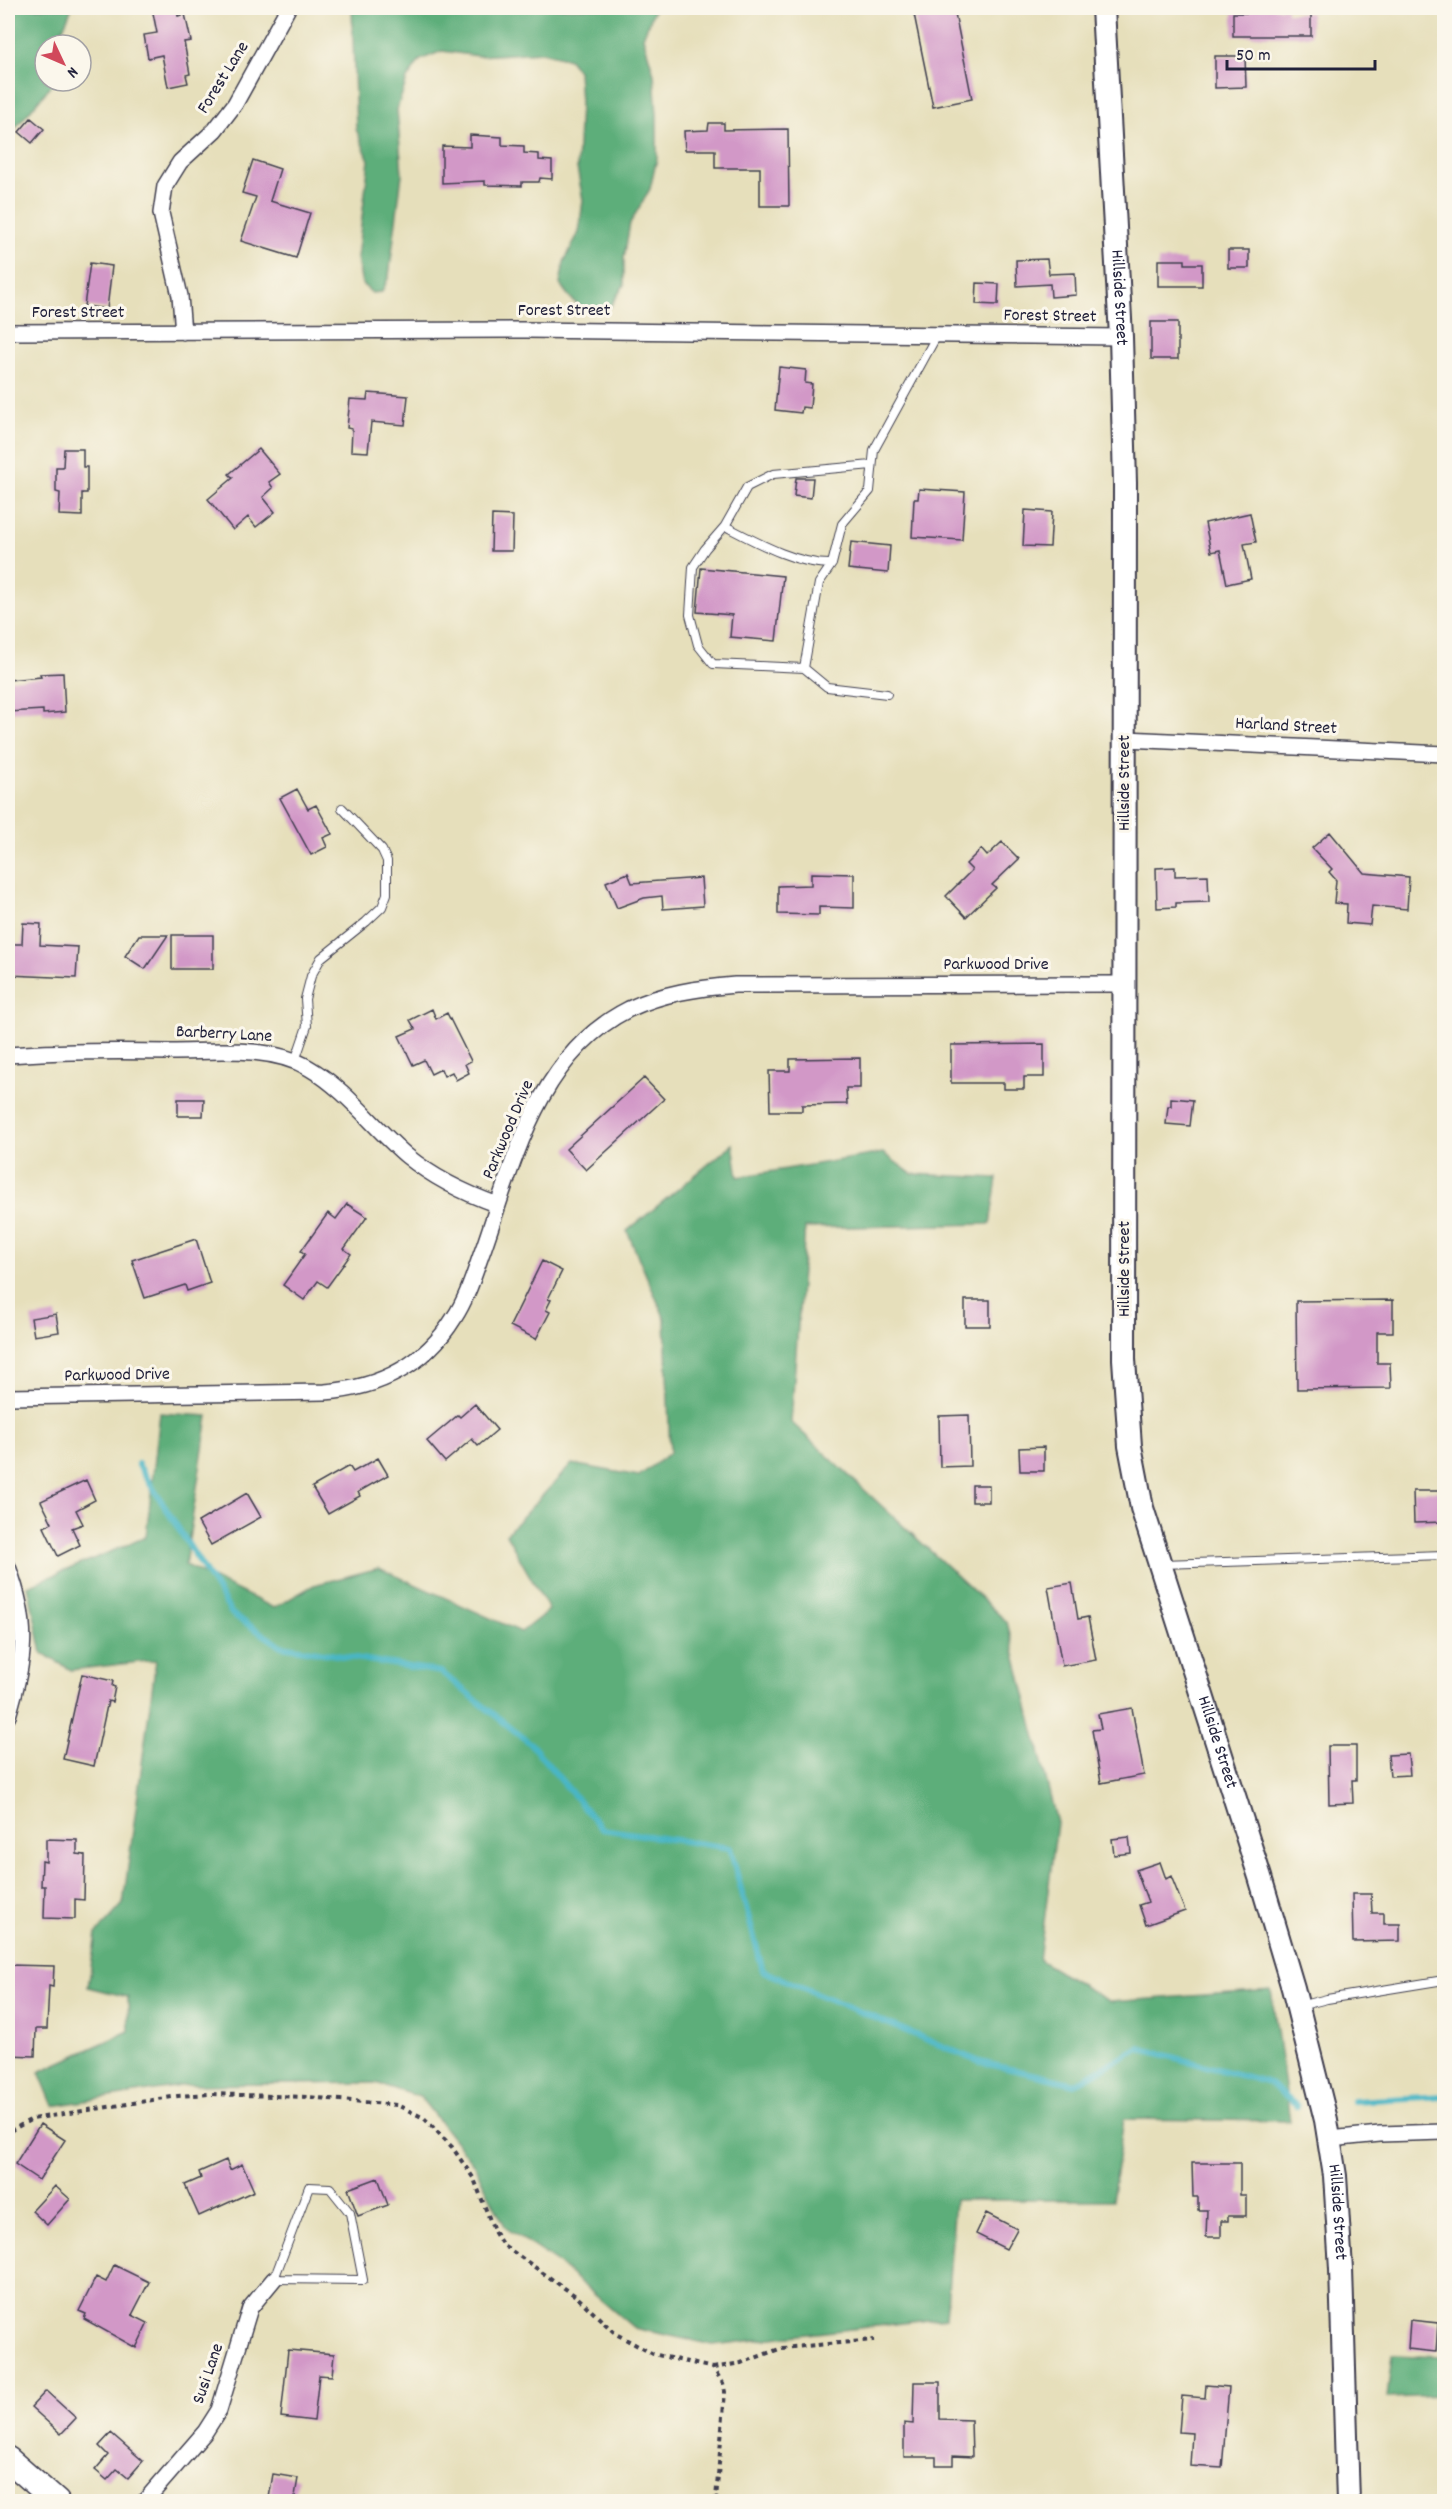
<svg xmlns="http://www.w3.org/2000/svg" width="1452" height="2509" viewBox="0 0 1452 2509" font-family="Dekko,sans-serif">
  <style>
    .forest { fill: #5dae7a; stroke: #40685a; stroke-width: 1.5 }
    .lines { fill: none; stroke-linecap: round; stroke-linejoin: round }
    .stream { stroke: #49b6c5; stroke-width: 6 }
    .building { fill: #d298c7 }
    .lane-casing { stroke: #3f3e4e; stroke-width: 10 }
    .street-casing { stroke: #3f3e4e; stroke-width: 18 }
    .secondary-casing { stroke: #3f3e4e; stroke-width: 26 }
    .primary-casing { stroke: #3f3e4e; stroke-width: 27 }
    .path { stroke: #3f3e4e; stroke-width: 4; stroke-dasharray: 4.5 4.5; stroke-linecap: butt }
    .lane { stroke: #fff; stroke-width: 8 }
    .street { stroke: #fff; stroke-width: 15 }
    .secondary { stroke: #fff; stroke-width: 22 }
    .primary { stroke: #fff; stroke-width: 24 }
    .labels { text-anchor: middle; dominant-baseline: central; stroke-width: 6; stroke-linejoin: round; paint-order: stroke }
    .street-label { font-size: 18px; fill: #22223b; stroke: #fbf7ec }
  </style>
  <rect width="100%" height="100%" fill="#fbf7ec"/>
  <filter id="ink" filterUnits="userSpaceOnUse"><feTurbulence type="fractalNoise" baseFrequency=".0167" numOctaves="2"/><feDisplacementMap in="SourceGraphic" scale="12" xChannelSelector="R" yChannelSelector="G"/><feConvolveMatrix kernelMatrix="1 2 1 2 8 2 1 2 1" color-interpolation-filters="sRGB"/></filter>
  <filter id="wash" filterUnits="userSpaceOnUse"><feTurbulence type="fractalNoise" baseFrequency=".008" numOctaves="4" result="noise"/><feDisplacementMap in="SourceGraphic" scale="24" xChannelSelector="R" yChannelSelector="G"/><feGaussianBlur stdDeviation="1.35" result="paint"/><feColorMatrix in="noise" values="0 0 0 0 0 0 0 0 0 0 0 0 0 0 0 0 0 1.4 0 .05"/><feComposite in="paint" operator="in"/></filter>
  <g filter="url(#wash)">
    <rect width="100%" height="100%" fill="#e6dfbb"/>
    <path class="forest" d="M8,8H72L60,35L59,45H45V81L54,82L8,137Z
      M352,8H655L643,37L654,74L657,116V158L650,189L630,223L624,258V285L610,307C582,311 576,308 560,284L564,262L579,232L583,200L577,168L580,103L578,71L569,59L542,52L478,56L442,51L420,60L407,79L397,109L402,174L389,276L382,292L372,293L362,284L357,258L369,160L356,129Z
      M733,1144L738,1177L883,1153L912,1174L997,1178L990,1224L805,1228L791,1422L1007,1622L1057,1823L1039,1960L1110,2002L1271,1990L1290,2121L1124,2119L1112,2200H955L946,2318L713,2345L634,2328L555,2261L506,2228L474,2165L420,2097L376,2083L187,2085L53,2106L39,2072L129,2031L128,1997L88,1987L96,1934L123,1904L156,1660L71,1670L42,1653L28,1586L146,1537L160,1413L208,1416L185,1565L274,1608L314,1585L379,1568L521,1632L549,1610L506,1534L572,1464L639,1476L670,1453L665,1319L627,1231Z
      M1392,2355L1444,2357V2396L1387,2398Z"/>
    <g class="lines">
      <path class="stream" d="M138,1464L232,1614L281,1646L441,1672L530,1743L602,1829L730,1848L763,1971L980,2062L1075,2084L1139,2048L1269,2083L1297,2106
        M1353,2101L1444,2096"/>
    </g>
    <g id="blocks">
      <path class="building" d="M152,8H176L178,16L185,14L191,41L184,42L190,74L186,75L188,83L168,87L162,55L148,58L144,35L157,33Z
        M934,8H954L972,99L933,107L914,14L934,10Z
        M1250,8H1287V13H1311V36H1233V13H1250Z
        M1215,56H1245L1246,87L1215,88Z
        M31,118L44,129L32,143L19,132Z
        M709,123H724V130L788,129L789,206H760V168H715V150H685L684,131L708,130Z
        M470,135L502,137V145L524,146V153L539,154V160L552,161V179L540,178L539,182H522V186L485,185V181L442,183V146L470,147Z
        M253,160L280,169L270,201L310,213L296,258L241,241L256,197L242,193Z
        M1228,250H1249V268H1228Z
        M1047,259L1049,274L1075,273L1076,295L1051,297L1050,284L1017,286L1016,260Z
        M1158,260H1185V264H1202V286H1158Z
        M90,263L112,266L107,309L84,306Z
        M977,283L999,284L998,305L976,304Z
        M1151,322H1178V359H1151Z
        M779,367L806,370L805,383L812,384L810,408L802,407L801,413L775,410Z
        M368,393L408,396L405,425L371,422L368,452L351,451L352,429L347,428L350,399L367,400Z
        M64,449H83V467H87V493H82V516L59,515L60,493L56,492V467H63Z
        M259,449L280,474L269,482L273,488L263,497L275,512L256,527L248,517L233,530L208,499L233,478L229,474Z
        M796,478H813L811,498L794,496Z
        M919,489L965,492L962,540L912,537L914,499H918Z
        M1025,510L1052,512L1050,547L1023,546Z
        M1250,513L1256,542L1244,544L1251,579L1227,584L1220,550L1211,552L1205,523Z
        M492,515L513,516L512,551H491Z
        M851,542L890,546L888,573L848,569Z
        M701,568L783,576L776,641L730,637L732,615L697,612Z
        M63,673L65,712L43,714V710L8,712V680L41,677L40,674Z
        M297,789L308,809L316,805L332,834L323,838L327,847L311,855L280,798Z
        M1330,832L1364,873L1409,877L1407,909L1372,906L1370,925L1346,923L1347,904L1334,903L1336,880L1329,872L1332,869L1312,848Z
        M1002,842L1019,859L992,885L996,888L966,917L946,896L972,870L966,864L981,849L987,856Z
        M1175,867V876L1208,875L1209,902L1176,903V907L1157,908L1156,868Z
        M628,873L632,883L701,878L703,906L663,909L662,896L644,898L617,908L606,882Z
        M811,873L854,874V908L819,907V915L778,914V886L811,885Z
        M23,923L41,924L40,945L78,947L76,978L9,975L11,944H22Z
        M139,935H168L145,969L125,956Z
        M172,935H213V969H172Z
        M432,1009L436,1019L447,1013L471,1061L465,1064L469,1073L456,1080L452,1072L444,1076L441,1069L431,1074L424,1060L413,1065L399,1036L415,1029L410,1020Z
        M1044,1044V1077H1024V1089H1004V1083H951V1045Z
        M860,1058V1088H846L847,1104L802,1105V1111H770L769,1071H790V1059Z
        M644,1078L664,1099L586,1170L566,1149Z
        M1171,1098L1193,1100L1190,1126L1166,1124L1168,1106H1171Z
        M178,1099H204L203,1116H178Z
        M347,1204L367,1217L344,1249L351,1254L327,1287L318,1281L304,1300L283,1285L305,1254L301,1251L328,1213L336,1219Z
        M196,1239L210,1283L187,1291L185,1285L145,1298L132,1260Z
        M542,1261L562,1271L548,1299L551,1300L546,1310L550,1312L536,1339L510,1326Z
        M965,1300H990V1326H965Z
        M1393,1300V1332H1377V1363H1390L1391,1388L1297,1389L1296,1301Z
        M56,1314L59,1332L34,1336L31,1318Z
        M475,1404L497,1430L478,1446L472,1439L445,1462L427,1441L458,1415L460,1417Z
        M969,1415L970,1466L940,1467L939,1416Z
        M1044,1447V1471H1020L1019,1448Z
        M378,1458L388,1475L358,1492L360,1496L328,1514L312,1487L349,1466L353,1472Z
        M86,1480L95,1500L76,1510L83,1524L72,1528L80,1545L58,1556L44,1527L52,1523L41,1501Z
        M972,1485H989V1502H972Z
        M1413,1491H1444V1522L1414,1523Z
        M247,1493L261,1517L211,1545L198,1522Z
        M1072,1583L1078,1619L1088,1617L1096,1660L1062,1666L1048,1587Z
        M82,1674L113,1681L112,1686L115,1687L112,1702L108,1701L94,1766L63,1759Z
        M1132,1708L1144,1775L1101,1783L1092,1730L1101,1729L1098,1714Z
        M1328,1746H1356V1780H1352L1353,1803L1329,1804Z
        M1408,1754L1410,1775L1390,1776L1388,1755Z
        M1129,1837L1131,1853L1114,1855L1112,1839Z
        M46,1839L77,1840V1854L85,1855L84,1900L75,1899V1919L44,1918L45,1886H41L42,1861L46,1862Z
        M1160,1862L1166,1879L1171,1876L1185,1911L1146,1925L1139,1905L1148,1902L1136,1870Z
        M1352,1894H1371L1372,1913H1384V1924H1400V1941L1353,1942Z
        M8,1965L54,1966L53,1987L49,1986L47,2029H36L35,2056L8,2055Z
        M40,2124L65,2140L39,2180L15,2164Z
        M226,2160L230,2170L242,2164L254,2191L199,2216L185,2185L201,2178L199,2172Z
        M1192,2163H1240V2195H1246V2216H1228V2221H1221V2237H1206L1207,2210H1198V2197H1193Z
        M378,2178L388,2205L358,2216L348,2189Z
        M55,2186L70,2199L47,2225L32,2211Z
        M986,2213L1017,2229L1006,2249L976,2234Z
        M114,2265L149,2282L132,2315L148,2323L136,2348L84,2319L86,2314L79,2311L96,2277L106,2282Z
        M1410,2320L1438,2323L1436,2352L1408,2349Z
        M288,2350L334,2354L332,2376L319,2375L314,2421L281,2417Z
        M914,2382H940V2419L971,2420L972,2457L953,2456V2465H936V2457H904V2423L913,2424Z
        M1206,2385L1229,2387L1222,2468L1190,2466L1192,2433L1179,2432L1182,2396L1205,2398Z
        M46,2391L76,2418L61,2434L31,2407Z
        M111,2433L143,2461L128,2478L117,2469L107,2480L95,2470L108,2455L99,2446Z
        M273,2474L298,2478L294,2502L269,2498Z"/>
    </g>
  </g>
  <g filter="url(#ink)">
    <use href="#blocks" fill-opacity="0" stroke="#3f3e4e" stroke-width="1.5"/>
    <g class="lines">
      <g class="lane-casing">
        <path id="lane" d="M725,526L747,487L773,474L872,465
          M832,564C797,565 756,542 725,526L705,549L693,567L690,615L698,645L713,664L804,668L819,583L832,564L842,524L870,491L874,450L937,335
          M804,668L827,687L887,694
          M295,1061L307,1026L305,999L311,976L321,958L366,922L382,907L387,894V861L382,850L342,808
          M1162,1564L1444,1555
          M1299,2006L1327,1999L1444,1980
          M309,2187L330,2188L350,2213L363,2280L274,2279Z"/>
      </g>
      <g class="street-casing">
        <path id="street" d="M8,332L526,330L1121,337
          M183,332L180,296L161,213L165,186L180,162L215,130L235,104L288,8
          M1126,739L1444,754
          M8,1055C62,1051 116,1051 171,1052C215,1052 270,1045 309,1068C347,1090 374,1128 407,1156C435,1179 464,1193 498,1205
          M8,1397L325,1392C379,1388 425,1365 454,1318C468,1297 475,1271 484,1247C514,1160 539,1054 629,1009C663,993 698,988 735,985L1124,984
          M8,1567C30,1626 25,1657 8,1716
          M1330,2139L1380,2134L1444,2132
          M144,2502L205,2432L219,2410L250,2308L274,2279"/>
      </g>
      <g class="secondary-casing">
        <g id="secondary">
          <path id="s1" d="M1103,8L1121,337L1125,483L1124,1359L1130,1446L1142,1508L1260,1877L1293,1988L1326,2120L1335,2176L1341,2269L1348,2502"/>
        </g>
      </g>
      <g class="primary-casing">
        <path id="primary" d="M8,2459L57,2502"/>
      </g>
      <path class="path" d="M10,2131L32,2119L178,2096L209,2094L307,2097L397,2105L424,2118L452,2147L474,2179L495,2233L502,2244L577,2297L616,2334L653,2354L713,2368L723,2383L725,2392L716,2499
        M713,2368L741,2363L782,2348L874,2340"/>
      <use href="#lane" class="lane"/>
      <use href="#street" class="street"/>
      <use href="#secondary" class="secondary"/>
      <use href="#primary" class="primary"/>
    </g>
  </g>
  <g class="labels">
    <g class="street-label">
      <text transform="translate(224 78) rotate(-58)">Forest Lane</text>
      <text stroke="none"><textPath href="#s1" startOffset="290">Hillside Street</textPath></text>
      <text x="564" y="311">Forest Street</text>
      <text x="78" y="313">Forest Street</text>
      <text transform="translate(1050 317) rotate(1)">Forest Street</text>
      <text transform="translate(1286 727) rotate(3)">Harland Street</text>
      <text transform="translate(1125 783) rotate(-90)">Hillside Street</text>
      <text x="996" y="965">Parkwood Drive</text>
      <text transform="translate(224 1035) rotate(3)">Barberry Lane</text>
      <text transform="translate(509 1130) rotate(-67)">Parkwood Drive</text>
      <text transform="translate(1125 1269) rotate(-90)">Hillside Street</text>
      <text transform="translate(117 1376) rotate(-1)">Parkwood Drive</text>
      <text stroke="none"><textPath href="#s1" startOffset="1748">Hillside Street</textPath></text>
      <text stroke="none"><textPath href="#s1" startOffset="2234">Hillside Street</textPath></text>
      <text transform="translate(209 2374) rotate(-71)">Susi Lane</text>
    </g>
  </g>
  <rect width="1452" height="2509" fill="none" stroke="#fbf7ec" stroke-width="30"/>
  <g transform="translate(63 63) rotate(134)"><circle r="28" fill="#fbf7ec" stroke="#a4a2a5" stroke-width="1.5"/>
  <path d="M0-4.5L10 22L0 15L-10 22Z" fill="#d1495b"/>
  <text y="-9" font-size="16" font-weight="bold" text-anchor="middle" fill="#22223b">N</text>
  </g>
  <path d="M1227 60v9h148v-9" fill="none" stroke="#22223b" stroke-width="3"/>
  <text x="1236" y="60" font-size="18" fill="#22223b" stroke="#fbf7ec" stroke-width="4.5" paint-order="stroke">50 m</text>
</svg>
